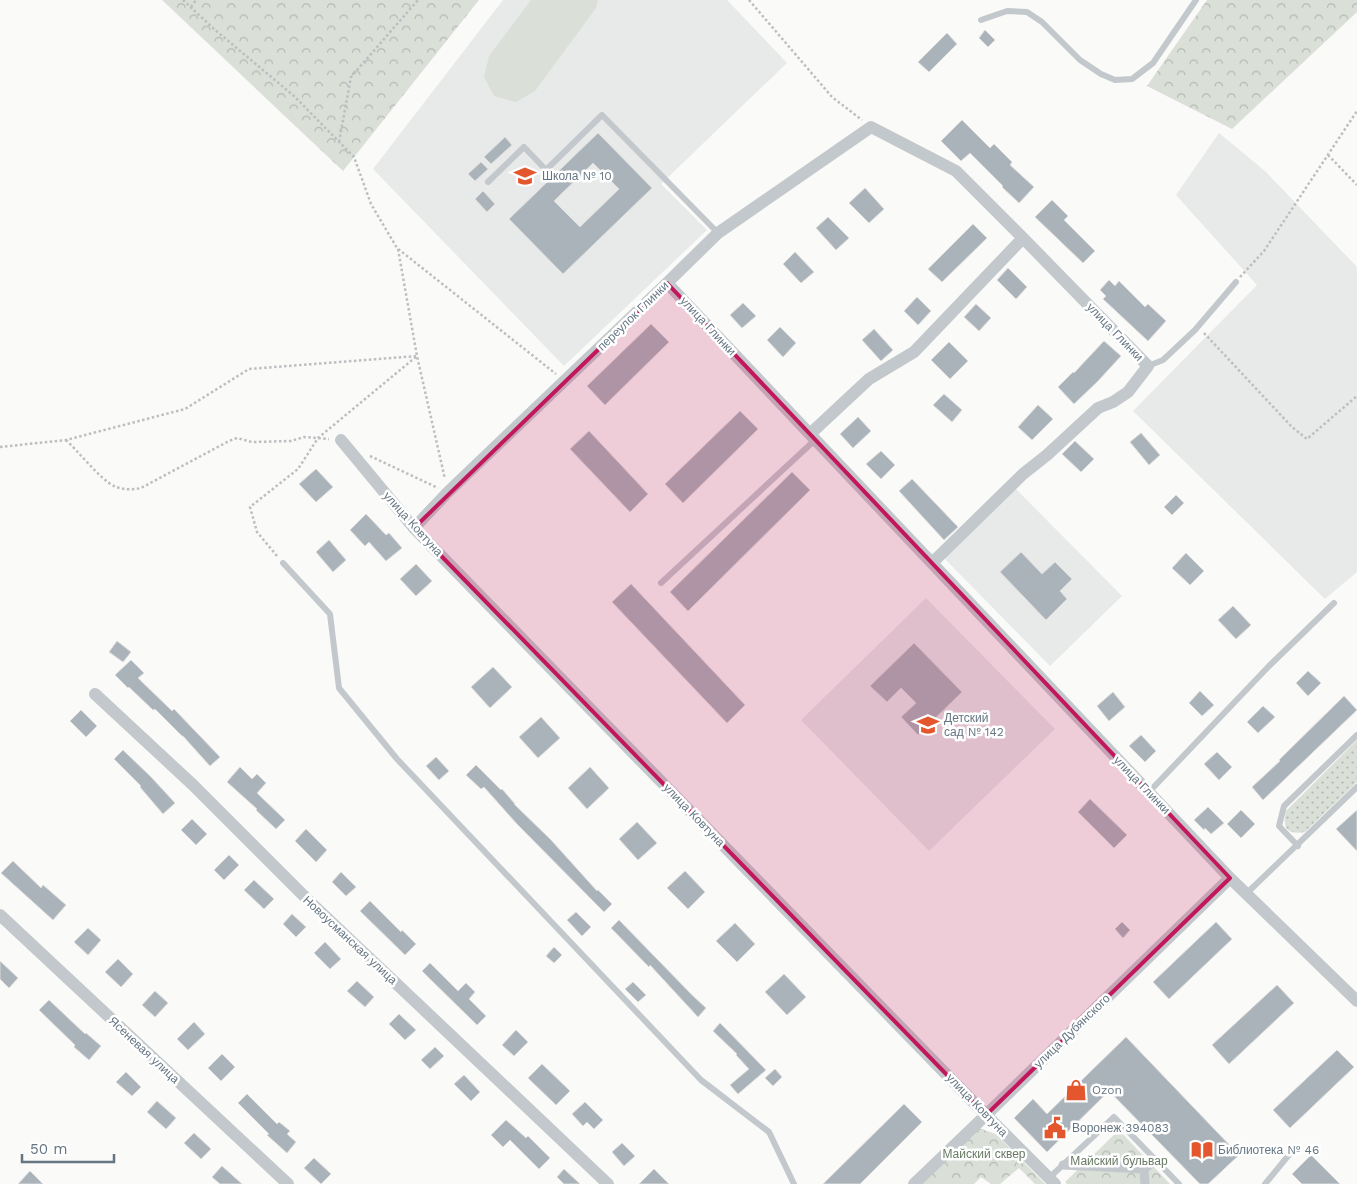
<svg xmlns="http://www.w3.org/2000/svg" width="1357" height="1184" viewBox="0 0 1357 1184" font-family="'Work Sans',sans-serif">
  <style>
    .built { fill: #e8e9e9 }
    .grass { fill: url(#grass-dots) }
    .forest { fill: url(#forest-crowns) }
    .garden { fill: #dadfd7 }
    .building { fill: #aab3b9; stroke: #dcdcda; fill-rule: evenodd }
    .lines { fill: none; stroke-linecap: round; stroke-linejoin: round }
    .path { stroke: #bbbfc2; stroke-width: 2.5; stroke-dasharray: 2.5 2.5; stroke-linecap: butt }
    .service { stroke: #c3c8cc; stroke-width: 6 }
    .pedestrian { stroke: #c3c8cc; stroke-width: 9 }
    .minor { stroke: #c3c8cc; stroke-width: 12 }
    .marked { fill: #c2185b; fill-opacity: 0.2; stroke: #c2185b; stroke-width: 4; stroke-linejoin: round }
    .labels { text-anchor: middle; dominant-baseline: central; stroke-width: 5; stroke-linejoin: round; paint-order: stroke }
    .poi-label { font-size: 12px; fill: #657683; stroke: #fff; text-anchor: start }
    .street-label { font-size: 12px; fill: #657683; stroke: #fff }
    .park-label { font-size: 12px; fill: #687a64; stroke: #fff }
  </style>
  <defs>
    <pattern id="grass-dots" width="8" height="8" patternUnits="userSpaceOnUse" patternTransform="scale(1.25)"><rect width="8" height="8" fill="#dadfd7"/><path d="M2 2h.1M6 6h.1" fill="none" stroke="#b4b9b4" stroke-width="1.8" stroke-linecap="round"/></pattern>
    <pattern id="forest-crowns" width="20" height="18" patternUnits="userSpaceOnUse" patternTransform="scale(1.25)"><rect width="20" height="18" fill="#dadfd7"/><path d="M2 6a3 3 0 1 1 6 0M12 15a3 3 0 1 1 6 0" fill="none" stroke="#b4b9b4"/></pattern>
  </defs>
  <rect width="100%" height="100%" fill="#fafaf8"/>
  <path class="built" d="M503,0H727L787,63L661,184L707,230L564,366L373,169Z
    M1219,133L1265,171L1357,267V572L1325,599L1133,411L1257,285L1176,195Z
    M1015,488L1122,596L1050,666L944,558Z
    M926,598L1055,729L929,851L801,720Z"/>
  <path class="grass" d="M1357,740V782L1305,832C1287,835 1282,828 1286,811Z"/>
  <path class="forest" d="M162,0H479L343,171Z
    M1207,0H1357V12L1232,129L1147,86Z
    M978,1128L996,1134L1045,1184H1035L1019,1168L1000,1184H991L981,1177L974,1184H920Z
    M1119,1130L1170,1184H1067L1065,1182Z"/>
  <path class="garden" d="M531,0H598L596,8L535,91L516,102L494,96L484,77L489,56Z"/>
  <path class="building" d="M985,30L995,40L988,47L979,38Z
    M947,33L957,44L929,72L918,62Z
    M962,120L990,148L994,144L1012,162L1010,165L1034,187L1019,203L1002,187L1003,186L970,153L961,161L941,141Z
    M598,133L652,188L563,274L509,219ZM593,163L619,189L580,227L554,201Z
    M505,137L512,145L491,164L484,157Z
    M481,162L488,169L475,181L468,174Z
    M865,188L884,209L869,223L849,203Z
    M483,191L495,204L487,212L475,199Z
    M1052,200L1068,216L1064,220L1095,251L1083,263L1035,217Z
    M828,217L849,238L836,250L816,228Z
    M973,224L987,238L942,282L928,269Z
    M795,252L814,272L801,283L783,264Z
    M1008,268L1027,287L1016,299L997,280Z
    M1109,280L1115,286L1119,281L1145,307L1148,304L1166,321L1148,341L1103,299L1106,296L1100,290Z
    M917,297L931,311L918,325L904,311Z
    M743,303L756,316L742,328L730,315Z
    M976,304L991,318L979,331L964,317Z
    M651,324L669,342L605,405L587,386Z
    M780,327L796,343L783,357L767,340Z
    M874,329L893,350L881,361L862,340Z
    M1104,341L1121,356L1098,381L1074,404L1058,387L1073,372L1074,373Z
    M949,342L968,361L950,379L931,360Z
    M944,394L962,410L952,422L933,405Z
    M1038,405L1053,419L1032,440L1018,427Z
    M740,411L758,429L683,503L665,484Z
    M858,417L871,431L853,448L840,434Z
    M589,431L648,494L630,512L570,449Z
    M1141,433L1160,455L1149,465L1130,442Z
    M1075,441L1094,459L1081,472L1062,454Z
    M881,451L895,465L881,479L866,464Z
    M316,469L333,487L316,502L299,484Z
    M792,472L810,490L688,611L670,592Z
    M912,479L958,527L944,540L899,491Z
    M1176,495L1184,503L1172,515L1164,507Z
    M366,514L386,535L389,533L402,548L386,561L369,542L365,546L350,530Z
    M329,540L346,560L333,572L316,552Z
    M1021,552L1042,574L1055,562L1072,579L1060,591L1067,599L1046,620L1000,572Z
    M1186,553L1204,571L1190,585L1172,568Z
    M416,564L432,581L416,596L400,579Z
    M631,584L745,705L727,723L612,602Z
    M1233,606L1251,625L1236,639L1218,620Z
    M117,641L131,652L123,662L109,652Z
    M914,643L962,692L918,735L901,717L916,703L901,688L887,702L870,686Z
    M131,660L144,673L138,678L172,711L174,709L220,757L210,766L183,736H182L155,709L153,710L129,687L128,688L115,675Z
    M493,667L512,687L490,708L471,687Z
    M1308,671L1321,683L1308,696L1296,683Z
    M1200,691L1214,705L1202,716L1189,703Z
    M1113,692L1125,707L1109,721L1097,706Z
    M1344,696L1357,710L1263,800L1252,787L1280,761L1279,760Z
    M1263,706L1275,717L1258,733L1247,722Z
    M81,710L97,726L86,737L70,721Z
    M541,717L560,738L538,758L519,737Z
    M1141,735L1156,751L1145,762L1129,746Z
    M123,750L151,777L175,803L163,814L140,787L141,786L114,759Z
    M1217,752L1232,767L1219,780L1204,764Z
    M436,757L449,771L439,780L426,766Z
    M476,765L501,790L502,789L515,804H514L551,840L597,891L598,890L612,904L604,912L517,824L484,787L481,789L466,775Z
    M240,767L252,779L257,774L266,783L257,793L285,820L276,829L256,810L257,809L227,782Z
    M590,767L609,788L587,809L568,788Z
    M1090,799L1127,835L1114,848L1078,812Z
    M1208,807L1224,823L1211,834L1205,828L1204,830L1194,820Z
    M1241,810L1255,824L1241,838L1227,824Z
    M1357,810V851L1336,829Z
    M192,819L207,834L196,845L181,830Z
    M637,822L657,843L638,860L619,839Z
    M306,829L327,850L316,862L295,841Z
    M229,855L239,865L224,880L214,870Z
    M13,861L41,888L43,885L66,905L53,920L1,873Z
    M685,871L705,892L688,909L667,888Z
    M341,872L356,887L346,896L332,882Z
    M254,880L274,899L264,909L244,890Z
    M370,901L401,932L402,930L416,944L405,955L360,911Z
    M576,912L591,927L582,936L567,920Z
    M292,914L306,927L296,937L283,924Z
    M619,920L692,995L706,1008L698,1017L650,965L649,967L611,928Z
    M1122,922L1130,930L1123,938L1115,929Z
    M1216,922L1232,939L1169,999L1153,982Z
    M735,923L755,944L737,962L716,941Z
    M88,928L101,940L88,955L74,942Z
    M325,942L341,959L330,969L314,953Z
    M554,947L562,955L554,963L546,956Z
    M118,959L133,974L121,987L105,972Z
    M0,961L18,978L9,988L0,979Z
    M430,963L458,991L466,983L475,992L469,999L486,1016L477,1025L422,971Z
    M784,974L806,997L787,1015L765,992Z
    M357,981L374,997L365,1007L347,991Z
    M633,982L646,995L638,1002L625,989Z
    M1277,985L1294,1003L1229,1064L1212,1045Z
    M155,991L168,1003L155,1017L142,1005Z
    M49,1000L85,1034L86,1033L101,1046L89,1060L74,1047L75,1045L39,1010Z
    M399,1014L416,1030L405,1040L389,1024Z
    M194,1022L205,1034L188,1050L177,1039Z
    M720,1023L766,1070L738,1094L730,1085L749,1069L736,1055L737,1054L713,1031Z
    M516,1030L528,1042L514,1056L502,1045Z
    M1126,1037L1239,1155L1208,1184H1200L1109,1091L1047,1152L1014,1118L1033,1099L1047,1114Z
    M435,1047L444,1056L430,1069L421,1060Z
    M1337,1050L1354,1067L1290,1128L1273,1110Z
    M222,1054L235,1067L221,1081L208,1068Z
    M542,1064L570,1091L556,1105L528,1078Z
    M775,1069L782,1077L773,1086L765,1078Z
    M126,1072L141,1087L132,1096L116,1082Z
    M464,1075L480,1092L471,1101L454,1084Z
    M247,1094L277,1124L279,1122L290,1131L287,1134L296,1142L287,1153L267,1135L269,1134L238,1103Z
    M157,1101L176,1118L166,1129L147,1112Z
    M585,1102L603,1120L594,1129L587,1122L583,1126L572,1114Z
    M904,1104L922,1122L860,1184H823Z
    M506,1120L526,1138L528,1136L550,1158L539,1169L510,1140L503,1147L491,1135Z
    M194,1133L211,1149L201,1159L184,1143Z
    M622,1143L635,1156L624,1166L612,1152Z
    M1311,1155L1340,1184H1302L1292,1174Z
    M314,1158L331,1174L321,1184L304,1168Z
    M222,1166L242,1184H220L212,1177Z
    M564,1169L580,1184H564L557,1177Z
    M654,1169L669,1184H639Z
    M30,1171L43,1184H18Z"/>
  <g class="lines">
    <path class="path" d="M183,0L214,29L294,96L354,157L371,204L397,248L556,374
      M749,0L832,97L862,120
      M191,7L196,0
      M339,142L351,77L418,0
      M1328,155L1357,185
      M398,249L417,356L445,479
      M1240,277L1264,251L1357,111
      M1204,333L1292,427L1307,439L1357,396
      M66,440C77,450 102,481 114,486C123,490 132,490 141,488L229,441L237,438L252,442L291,441L304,437L329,439
      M0,447L66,440L185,409L249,369L417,356
      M370,456L438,488
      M277,556L257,532L250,507L298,469L318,438L417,356"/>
    <path class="service" d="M981,20L1007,11L1027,12L1042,22L1080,60L1101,74L1115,80L1132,79L1153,63L1196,0
      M488,182L524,147L546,170L602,115L718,233
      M1148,366L1163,360L1195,330L1236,282
      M283,563L330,614L339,688L397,759L701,1080L769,1132L794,1184
      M661,583L815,440
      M1149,792L1269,666L1334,603
      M1298,846L1279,826L1284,806L1357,735
      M1246,894L1357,787
      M1049,1178L1114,1117L1179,1184
      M1265,1184L1292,1151"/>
    <path class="pedestrian" d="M1063,1165L1144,1169L1145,1184
      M1144,1169L1156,1160"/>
    <path class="minor" d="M667,283L1230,878L1357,1001
      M810,434L869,379L914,352L1023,238
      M341,440L414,528L986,1115L1055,1184
      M414,528L448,492L667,283L718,233L871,127L956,171L1023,238L1148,366L1128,392L1113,402L1098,408L1047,455L1023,474L932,563
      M95,694L193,785L308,900L608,1184
      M0,915L288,1184
      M914,1184L986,1115L1230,878"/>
  </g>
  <path class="marked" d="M667,283L1230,878L986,1115L414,528Z"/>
  <defs>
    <g id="school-bare" transform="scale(1.725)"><path d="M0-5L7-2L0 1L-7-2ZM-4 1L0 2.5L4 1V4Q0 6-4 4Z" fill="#e4572e" stroke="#fff" stroke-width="2.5" paint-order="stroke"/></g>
    <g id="shop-bare" transform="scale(1.725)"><path d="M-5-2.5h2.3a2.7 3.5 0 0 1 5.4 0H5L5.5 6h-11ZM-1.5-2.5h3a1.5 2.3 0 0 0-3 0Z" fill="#e4572e" stroke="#fff" stroke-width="2.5" paint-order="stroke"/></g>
    <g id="civic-bare" transform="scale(1.725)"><path d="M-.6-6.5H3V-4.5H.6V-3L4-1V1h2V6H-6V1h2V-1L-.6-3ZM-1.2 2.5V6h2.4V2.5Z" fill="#e4572e" stroke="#fff" stroke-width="2.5" paint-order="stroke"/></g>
    <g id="library-bare" transform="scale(1.725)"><path d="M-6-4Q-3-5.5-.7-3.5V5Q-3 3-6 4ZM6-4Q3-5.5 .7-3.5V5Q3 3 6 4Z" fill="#e4572e" stroke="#fff" stroke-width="2.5" paint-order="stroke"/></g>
  </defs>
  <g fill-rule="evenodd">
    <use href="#school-bare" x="525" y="176"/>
    <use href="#school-bare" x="928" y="725"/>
    <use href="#shop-bare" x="1076" y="1090"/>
    <use href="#civic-bare" x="1055" y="1128"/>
    <use href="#library-bare" x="1202" y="1150"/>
  </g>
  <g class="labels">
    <g class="poi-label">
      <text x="542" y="176">Школа № 10</text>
      <text x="944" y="718">Детский<tspan x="944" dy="14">сад № 142</tspan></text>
      <text x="1092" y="1090">Ozon</text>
      <text x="1072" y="1128">Воронеж 394083</text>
      <text x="1218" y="1150">Библиотека № 46</text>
    </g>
    <g class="street-label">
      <text transform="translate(633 316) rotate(-44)">переулок Глинки</text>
      <text transform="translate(708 326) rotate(47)">улица Глинки</text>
      <text transform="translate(1115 332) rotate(46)">улица Глинки</text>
      <text transform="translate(413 524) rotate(48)">улица Ковтуна</text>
      <text transform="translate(1142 785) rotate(46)">улица Глинки</text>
      <text transform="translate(694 815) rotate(46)">улица Ковтуна</text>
      <text transform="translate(350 940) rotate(43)">Новоусманская улица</text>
      <text transform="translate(1072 1031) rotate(-44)">улица Дубянского</text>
      <text transform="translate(144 1050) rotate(43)">Ясеневая улица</text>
      <text transform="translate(977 1105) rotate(46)">улица Ковтуна</text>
    </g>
    <g class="park-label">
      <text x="984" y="1154">Майский сквер</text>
      <text x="1119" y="1161">Майский бульвар</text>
    </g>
  </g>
  <path d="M22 1154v8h92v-8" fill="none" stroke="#657683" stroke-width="2.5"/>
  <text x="30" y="1154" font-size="15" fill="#657683" stroke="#ffffff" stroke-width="4" paint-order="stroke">50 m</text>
</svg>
